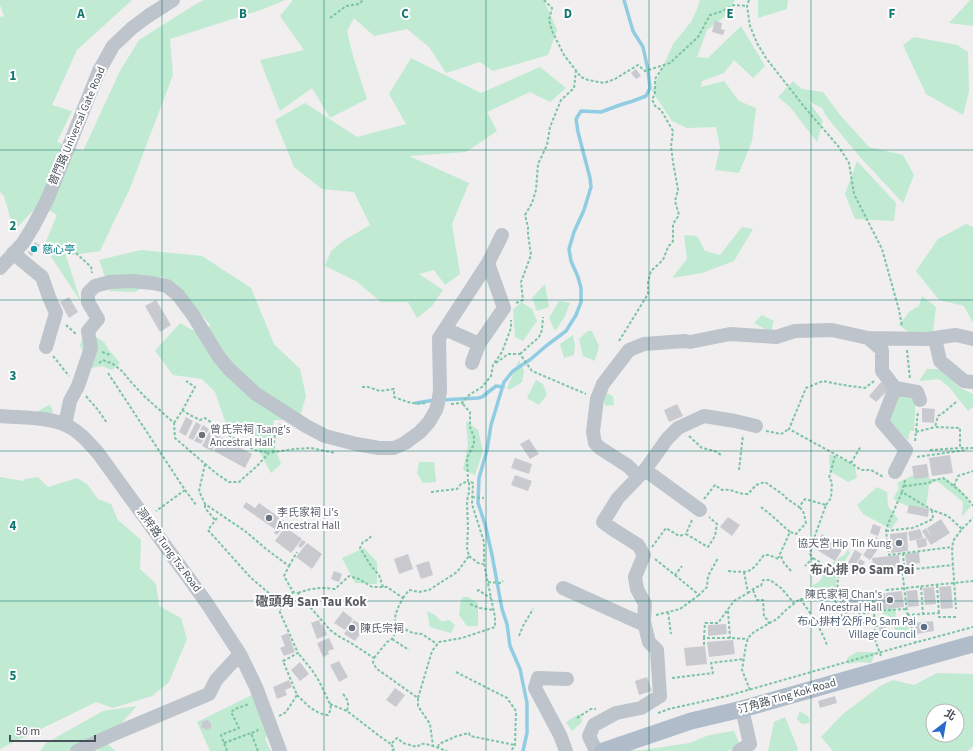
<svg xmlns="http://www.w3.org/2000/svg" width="973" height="751" viewBox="0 0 973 751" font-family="'Source Sans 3','Noto Sans TC',sans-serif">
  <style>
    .green { fill: #c0ead2; fill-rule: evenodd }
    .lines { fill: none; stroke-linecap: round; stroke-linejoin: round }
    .stream { stroke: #91cde2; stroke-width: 3.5 }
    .building { fill: #c9c9d0 }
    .path { stroke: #7bc4a4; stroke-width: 2; stroke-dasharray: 3 2; stroke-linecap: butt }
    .minor { stroke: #bdc4cb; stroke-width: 14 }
    .major { stroke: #b0bcca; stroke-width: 17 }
    .grid { fill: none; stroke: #0f766e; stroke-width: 1; stroke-opacity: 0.55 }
    .culture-dot { fill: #0f9aa8; stroke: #fff; stroke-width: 1.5 }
    .worship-dot { fill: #6b7280; stroke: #fff; stroke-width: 1.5 }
    .service-dot { fill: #5c6f8a; stroke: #fff; stroke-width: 1.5 }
    .labels { text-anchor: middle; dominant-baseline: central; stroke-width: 4; stroke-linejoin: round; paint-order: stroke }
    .street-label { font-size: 11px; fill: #485059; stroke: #fff }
    .culture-label { font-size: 11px; fill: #0d838f; stroke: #fff; text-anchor: start }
    .worship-label { font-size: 11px; fill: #5b616d; stroke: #fff; text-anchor: start }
    .service-label { font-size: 11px; fill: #4e5e75; stroke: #fff; text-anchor: end }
    .quarter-label { font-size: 13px; font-weight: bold; fill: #5b5e62; stroke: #fff }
    .grid-label { font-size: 13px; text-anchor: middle; font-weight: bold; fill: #0f766e; stroke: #fff; stroke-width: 4; stroke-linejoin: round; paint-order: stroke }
  </style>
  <rect width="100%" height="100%" fill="#f0eeee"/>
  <path class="green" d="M0,0H132L77,50L52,105L72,111L57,142L83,151L120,71L139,40L196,4L204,0H285L261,10L170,39L173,75L130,188L100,251L66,256L81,302L44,246L57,215L39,204L14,231L4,196L0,192V17L4,16L0,5Z
    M293,0H544L557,30L548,55L493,71L480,62L446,73L429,47L407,29L374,36L354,18L347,31L353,56L367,99L330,118L312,88L280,111L260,60L304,50L280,16Z
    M700,0H735L724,17L707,30L697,57L708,58L741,26L765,66L753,78L734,60L724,73L702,81L701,87L724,81L739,101L756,108L752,141L739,173L715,170L720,148L716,127L687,128L672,121L652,91L673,44L691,22L697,9Z
    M758,0H788L787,9L758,18Z
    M970,0H973V26L949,23Z
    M914,37L957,45L968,52L969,92L963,115L926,94L903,45Z
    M411,58L481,93L540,67L566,88L550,102L530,92L487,112L497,131L466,152L409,156L469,183L452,224L460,274L445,285L434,270L419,274L443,290L432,306L417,318L408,302H381L356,281L325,266L331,251L343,241L370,225L354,192L322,189L294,167L275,120L305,103L357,137L406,124L389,94Z
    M793,81L802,89L823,92L840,115L869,147L903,155L914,175L903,203L860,157L826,116L822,108L808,101L823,121L817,142L790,107L778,97Z
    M857,161L896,203L894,221L855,219L845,194Z
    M966,224L973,227V323L964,306L939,300L916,271L938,239Z
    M742,227L753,229L734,261L702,273L672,278L687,259L684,235L697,236L705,251L720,255Z
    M141,250L202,256L251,288L274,344L300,369L306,396L299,420H274L271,438L281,464L271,473L256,445L255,435L226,424L215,392L202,379L173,375L155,351L180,323L192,330L211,326L192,303L162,276L135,292L110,291L99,260Z
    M545,284L549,307L537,311L532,298Z
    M922,296L936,307L933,332L915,337L899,325L910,311L919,306Z
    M559,301L570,303L564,318L555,331L549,318Z
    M521,302L532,309L537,321L523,341L515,337L513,310Z
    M762,315L774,321L771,331L765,329L754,323Z
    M588,331H592L599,346L595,361L583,356L579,339Z
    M573,335L575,345L574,355L564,358L560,344Z
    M83,337H96L104,342L109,350L120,363L112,370L102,366L87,369L85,357L80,345Z
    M519,360L524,371L522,382L509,390L507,388Z
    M927,369H941L959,387L973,394V407L968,411L950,388L939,379L919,381Z
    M536,380L543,384L547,395L539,405L527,398Z
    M606,393L613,396L614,405L606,406L602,399Z
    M895,396L916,397L914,431H910L908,440L895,429L885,428Z
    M50,405L53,411L47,423L33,414L45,407Z
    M466,421L478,430L483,451L475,475L463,470L468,446Z
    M829,454L849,462L855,467L857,478L848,482L830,471Z
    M419,462H434L436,482L423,483L417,473Z
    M918,473L931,479H947L962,491L971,506L962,517L963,502L937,481L929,485L927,501L924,512L905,505L893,499L899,488L897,483Z
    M0,477L23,481L25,479L38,477L48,487L77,478L87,484L98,499L111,504L118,520L141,540L140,569L156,584L159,606L181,618L187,639L169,682L152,696L113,708L96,702L0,749Z
    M877,487L887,492L888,506L898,519L891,529L863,514L857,505Z
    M364,548L377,562V584L355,583L342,558Z
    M848,549L850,553L836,575V594L815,600L805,590L820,581L823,576L819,573L845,554Z
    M463,597H468L478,603V626H467L459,615L461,600Z
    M884,603L891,605L896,613L895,619L881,613Z
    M427,611L435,615L442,622L449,620L455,625L451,633L430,627Z
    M899,619L907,626L910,632L900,633L894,628Z
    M857,652H876L871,663L859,662L848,664L847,658Z
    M937,673L973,674V747L967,751H833L821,737L843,714L880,686L893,680L914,685ZM933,711H957V735H933Z
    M252,695L268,733L265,739L271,751H210L197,722Z
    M137,706L96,751H40L46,743L103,711Z
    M800,711L809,717L810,723L802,724L797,719Z
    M579,714L581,716L582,722L572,731L566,722Z
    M785,717L798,749L797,751H768L774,722Z
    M734,731L739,743L734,749L727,751H626L624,750H642L690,743L709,735Z
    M108,744L115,751H97L103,745Z"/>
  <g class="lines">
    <path class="stream" d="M441,400L478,398L482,397L496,386L503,387
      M416,403L435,400
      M523,751L527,733V703L520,669L510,646L507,624L502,609L492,555L485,524L478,503L479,478L487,450L491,425L504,382L513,371L531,359L546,346L566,331L576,315L581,302V288L578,277L571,261L569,249L574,232L584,210L591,187L590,178L578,132L576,119L581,111L601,112L620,105L633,101L646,96L650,88L648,70L643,47L633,31L624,0"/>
  </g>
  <path class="building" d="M715,21L722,23L721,29L725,30L723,35L712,32Z
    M636,69L641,76L636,79L631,73Z
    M35,242L40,245L32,256L28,253Z
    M69,297L78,312L69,318L60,302Z
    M156,300L171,325L160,332L145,306Z
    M881,382L889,389L876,402L869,396Z
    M677,404L683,416L669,422L664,410Z
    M922,408L935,409L934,423L922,422Z
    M186,417L193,421L186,436L179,432Z
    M196,422L201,425L193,440L188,438Z
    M203,425L209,429L201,444L194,441Z
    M210,430L221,435L212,451L202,446Z
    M221,437L252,454L245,468L214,451Z
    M529,439L539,454L530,459L520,444Z
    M950,455L953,473L932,476L929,458Z
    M515,458L532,464L529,474L511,468Z
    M927,464L929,477L914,479L912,466Z
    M515,475L532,481L528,491L511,485Z
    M246,502L255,508L259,503L286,522L277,535L274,533L276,530L243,507Z
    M909,505L929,509L928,517L907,513Z
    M728,517L740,525L732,536L720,527Z
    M941,519L950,533L931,545L922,531L926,528L932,538L927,528Z
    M873,524L881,527L878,536L870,533Z
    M285,527L302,539L291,553L275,541Z
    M920,529L923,538L910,541L908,532Z
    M907,532L908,551L891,553L890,534Z
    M822,534L844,547L835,561L814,548Z
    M876,537L883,542L870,560L863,555Z
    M926,538L927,546L918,548L916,540Z
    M302,540L306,542L301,548L298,546Z
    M307,543L322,554L312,569L296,557Z
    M855,550L862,554L851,572L845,568Z
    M919,552L920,563L914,564V567L907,568L905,554Z
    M408,554L413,569L399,574L394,559Z
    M899,555L900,568L874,571L872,558Z
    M860,559L865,562L856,575L852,572Z
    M429,561L433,575L421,579L416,565Z
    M334,571L342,574L339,582L331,579Z
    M951,586L953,608L941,609L939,587Z
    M934,587L936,604L925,605L923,588Z
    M917,590L919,606L908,607L906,591Z
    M902,591L904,607L888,609L886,593Z
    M885,593L887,609L875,610L873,594Z
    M870,594L872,611L845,614V605L840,606L839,597Z
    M343,611L353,619L345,630L334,623Z
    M319,620L321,625L323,624L327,635L317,639L311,623Z
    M354,620L365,627L355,641L344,634Z
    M933,621L934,631L916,634L914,623Z
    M726,624L727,634L708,636V625Z
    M886,626L887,635L880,636L879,627Z
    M288,633L295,652L284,656L280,648L285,646L281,636Z
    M329,638L334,649L328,651L329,654L323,657L317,643Z
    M733,640L735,654L709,657L707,642Z
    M705,646L707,664L686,666L684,648Z
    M339,661L348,677L339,682L330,665Z
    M300,662L309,674L300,681L291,670Z
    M647,677L652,691L639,695L635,681Z
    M289,680L292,687L285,690L287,695L277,699L273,687Z
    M395,688L405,695L396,707L386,700Z
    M835,696L837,703L820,708L818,701Z
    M207,720L211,723V728L206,730L201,727L202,722Z"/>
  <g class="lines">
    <path class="path" d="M544,0L552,8L549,20L552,31L564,55L581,77L588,80L604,83L615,79L638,65L645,71L670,63L698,37L710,15L720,12L734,5L747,6
      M749,0L747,6L750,26L757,43L766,58L806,109L839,147L849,163L854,194L882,249L899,310L902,326
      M330,18L346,6L359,4L363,0
      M76,253L91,267L92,273
      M516,303L523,300L521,282L531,255L528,234V227L525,215L532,203L536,190L538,164L547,145L550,127L561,100L574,88L576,70
      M66,325L76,334
      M619,341L648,294V282L651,271L663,260L668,247L673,241V224L679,215L675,201L678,190L673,162L671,146L673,131L661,110L655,106L652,99L655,94V79L665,64
      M907,350L910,379
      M102,352L110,355
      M520,354L539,337L542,330L543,317
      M53,356L69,376
      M99,363L103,360L113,364L122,371L131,382L144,396L174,423L175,438L217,474L229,482H239L257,466L269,453L294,449L311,448L335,453
      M496,363L508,354H520L532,371L586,394
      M108,373L185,490L156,511
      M874,381L865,388L843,385L823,381L806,388L789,429L851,463L861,470H871L883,477
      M362,387H368L380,391L394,389V397C405,401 414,405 426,403
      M86,396L98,410L107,423
      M956,402C950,407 945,412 938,416L935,427L960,428V448H967
      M451,404L462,403L469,395L482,387L491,376L493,365L502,352L511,328V320
      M182,410L190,415L200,420L205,418L233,438L255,450L269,453
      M174,423L182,411L195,387L186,381
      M766,431L781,434L789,429
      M916,432L935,427
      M689,436L702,448L715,451L721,455
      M915,441L918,411
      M930,450L960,448
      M273,453L275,432L280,424
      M917,457L966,450L967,448H973
      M851,463L861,446
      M205,464L199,491L205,504L245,531L266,549L289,566L284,576L293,592L298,593L330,630L340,637L351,643L374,658L373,663L377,669L418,698V706L430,724L433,746L447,751
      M739,470L743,435
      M905,480L902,492L932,510L948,516L962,529L953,541L952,551L956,609
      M904,485L906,486L929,483L931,481L943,478C954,486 965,494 973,506
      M954,486L958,476L973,471
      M185,490L197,506
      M431,492L457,489L461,484L468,481
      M902,492L888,524L886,531L889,555L952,547
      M472,497L484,498
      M704,499L715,485L722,490C732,488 738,495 748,494L756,485L765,482L785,496L786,498L799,507L805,499L826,505L813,541L810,554L813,558L805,566
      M205,505V508L215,520
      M826,505L831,498L832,482L829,478L835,456
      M761,507L771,515L790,532
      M217,518L208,530L251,578L276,599L281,608
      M692,520L686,534L708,547L715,536L717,524L709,517
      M962,529L973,518
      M886,531L912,528L920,525L933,519L932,510
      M371,536L369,539L363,542L360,548L371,566L379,575L383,587
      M652,547L666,528L679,536L686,534
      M903,553L904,565L902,569L907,612L916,643
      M469,556L478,563L483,564
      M813,558L836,572L838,576L837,598L835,600
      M655,559L675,575L682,566
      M289,566L297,552
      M902,569L904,570L953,565
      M728,571C751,573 750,573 764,555H769L779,559V556
      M791,571L784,563L780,554L790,532L796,534L806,523C804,516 805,512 799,507
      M675,575L699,595L707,587L708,576L718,558
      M488,582L501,583L503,581
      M937,585L939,613
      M921,587L923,614
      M753,590L757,600H763L764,617L768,620L769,624
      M886,590L973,581
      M477,591L479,590L484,594L491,598
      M298,593C311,588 321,587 335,589L349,576L359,579L372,587H387L403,598C399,606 395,612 395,621L402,628L413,633L422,634L437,644
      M748,593L756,587L761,586L763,580H770L781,588L794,603
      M403,598L409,590L419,592L429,590L457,572L469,556L467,548L468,528L467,501L469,492V481
      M800,599C811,613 821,629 827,645
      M470,604L480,608L493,610
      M728,611L730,638
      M668,612L671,634
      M656,615L680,609L699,595
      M907,615L939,613V617H957
      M848,617L874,611L872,594
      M875,626L908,620
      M519,636L523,626L533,609
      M704,638L705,623H718L734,601L748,593L744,572
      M392,639L409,650
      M704,645V638H730L748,639
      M881,656L875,640L874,611L906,609
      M374,658L387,642L392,639L400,626
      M456,672L507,698L516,711L515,745L511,751
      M672,678L713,673L711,663L744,659
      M750,690L742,670L746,645L748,638L754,632L777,619L787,609L800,599L835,600C837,604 838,609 840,613C847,626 862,622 875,621
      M343,694C348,700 349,703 347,711L382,738L391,744
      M297,695C306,704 315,714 328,715L331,709L330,704L319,681L312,670L298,653
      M418,698L432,651L439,642L462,638L495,627V617L484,564V542L472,504L473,483L468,481L467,458L474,444V437L470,427V412L462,403
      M330,704L347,711
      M658,713L669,709L727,696L899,647L973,627
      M279,716L286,712L297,695L283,661L298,653L279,610L287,603L293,592
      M577,718L591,709H596
      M224,743L251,733
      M438,747L439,744L457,736L469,733L470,736L515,745
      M227,751L221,735L239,728L231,712L235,709L249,704
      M258,751L251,733L257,731L258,729
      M392,751L394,749L391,744L397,738L403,743L417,747C422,742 426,744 433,746"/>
    <path class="minor" d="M13,253L42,277L49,297L56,313L46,347
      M0,268L23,243L34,225L48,198L99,71L113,46L132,28L148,16L173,0
      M445,329L479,344
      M868,338L882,350V371L895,388L917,392L920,400
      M935,338L940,361L964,381L973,382
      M472,363L479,344L504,308L488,263
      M0,416C22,418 54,416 73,429C83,435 90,444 98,453L206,602L240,654L256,687L280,751
      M65,425L70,401L78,386L91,348L88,331L98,319L88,302V293L95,286L110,282L131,281L152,283L167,286L178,295L193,315L219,357L229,369L256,394L306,426L325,436L356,444L379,448H394L405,443L420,432L429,422L436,410L438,403L440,391L439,338L488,263L502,235
      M645,470L700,510
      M895,472L906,450L882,422L895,388
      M638,476L628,466L600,448L595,443L593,432L597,399L603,384L629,350L644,344L685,341L690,342L730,334L776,337L795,331L832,330L868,338L927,339L956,335L973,339
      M563,588L645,625
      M77,751L114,734L209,694L216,680L240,654
      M566,751L560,735L535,688L538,678L567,679
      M596,751L589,736L594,725L616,713L641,708L660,696L657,650L649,642L644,622L645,604L637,589L635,577L644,555L638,545L614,530L603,522L618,498L645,470L667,439L678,428L704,416L735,421L756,426
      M739,751L750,744L742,709"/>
    <path class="major" d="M603,751L691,721L742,709L973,644"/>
  </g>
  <path class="grid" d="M162,0V751M324,0V751M486,0V751M649,0V751M811,0V751M0,150H973M0,300H973M0,451H973M0,601H973"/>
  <circle class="culture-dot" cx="34" cy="249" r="4"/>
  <g class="worship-dot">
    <circle cx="202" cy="435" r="4"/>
    <circle cx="269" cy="518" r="4"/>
    <circle cx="899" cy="543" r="4"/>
    <circle cx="890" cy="600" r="4"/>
    <circle cx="352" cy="628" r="4"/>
  </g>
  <circle class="service-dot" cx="924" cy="627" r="4"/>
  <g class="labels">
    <g class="street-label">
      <text transform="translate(77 126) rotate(-67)">普門路 Universal Gate Road</text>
      <text transform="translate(169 550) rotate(54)">洞梓路 Tung Tsz Road</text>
      <text transform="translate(787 696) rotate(-16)">汀角路 Ting Kok Road</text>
    </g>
    <g class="culture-label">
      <text x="42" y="249">慈心亭</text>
    </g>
    <g class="worship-label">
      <text x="210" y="429">曾氏宗祠 Tsang's<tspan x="210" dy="13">Ancestral Hall</tspan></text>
      <text x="277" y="512">李氏家祠 Li's<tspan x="277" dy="13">Ancestral Hall</tspan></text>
      <text x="891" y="543" text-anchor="end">協天宮 Hip Tin Kung</text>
      <text x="882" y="594" text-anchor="end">陳氏家祠 Chan's<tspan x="882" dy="13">Ancestral Hall</tspan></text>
      <text x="360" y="628">陳氏宗祠</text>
    </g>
    <g class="service-label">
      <text x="916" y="621">布心排村公所 Po Sam Pai<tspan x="916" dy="13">Village Council</tspan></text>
    </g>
    <g class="quarter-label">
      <text x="862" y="570">布心排 Po Sam Pai</text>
      <text x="311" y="602">䃟頭角 San Tau Kok</text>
    </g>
  </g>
  <g class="grid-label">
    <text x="81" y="18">A</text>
    <text x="243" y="18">B</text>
    <text x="405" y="18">C</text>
    <text x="568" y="18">D</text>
    <text x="730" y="18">E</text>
    <text x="892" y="18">F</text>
    <text x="13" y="80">1</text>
    <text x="13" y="230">2</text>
    <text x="13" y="380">3</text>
    <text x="13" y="530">4</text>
    <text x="13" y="680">5</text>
  </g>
  <g transform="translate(945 723) rotate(31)"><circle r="19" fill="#ffffff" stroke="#b6b9bd"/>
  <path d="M0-3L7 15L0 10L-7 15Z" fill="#2b6acd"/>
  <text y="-6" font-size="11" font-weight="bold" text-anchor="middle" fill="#485059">北</text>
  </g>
  <path d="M10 735v6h85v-6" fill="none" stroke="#485059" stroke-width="2"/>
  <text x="16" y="735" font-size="12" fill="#485059" stroke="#ffffff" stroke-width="3" paint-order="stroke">50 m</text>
</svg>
